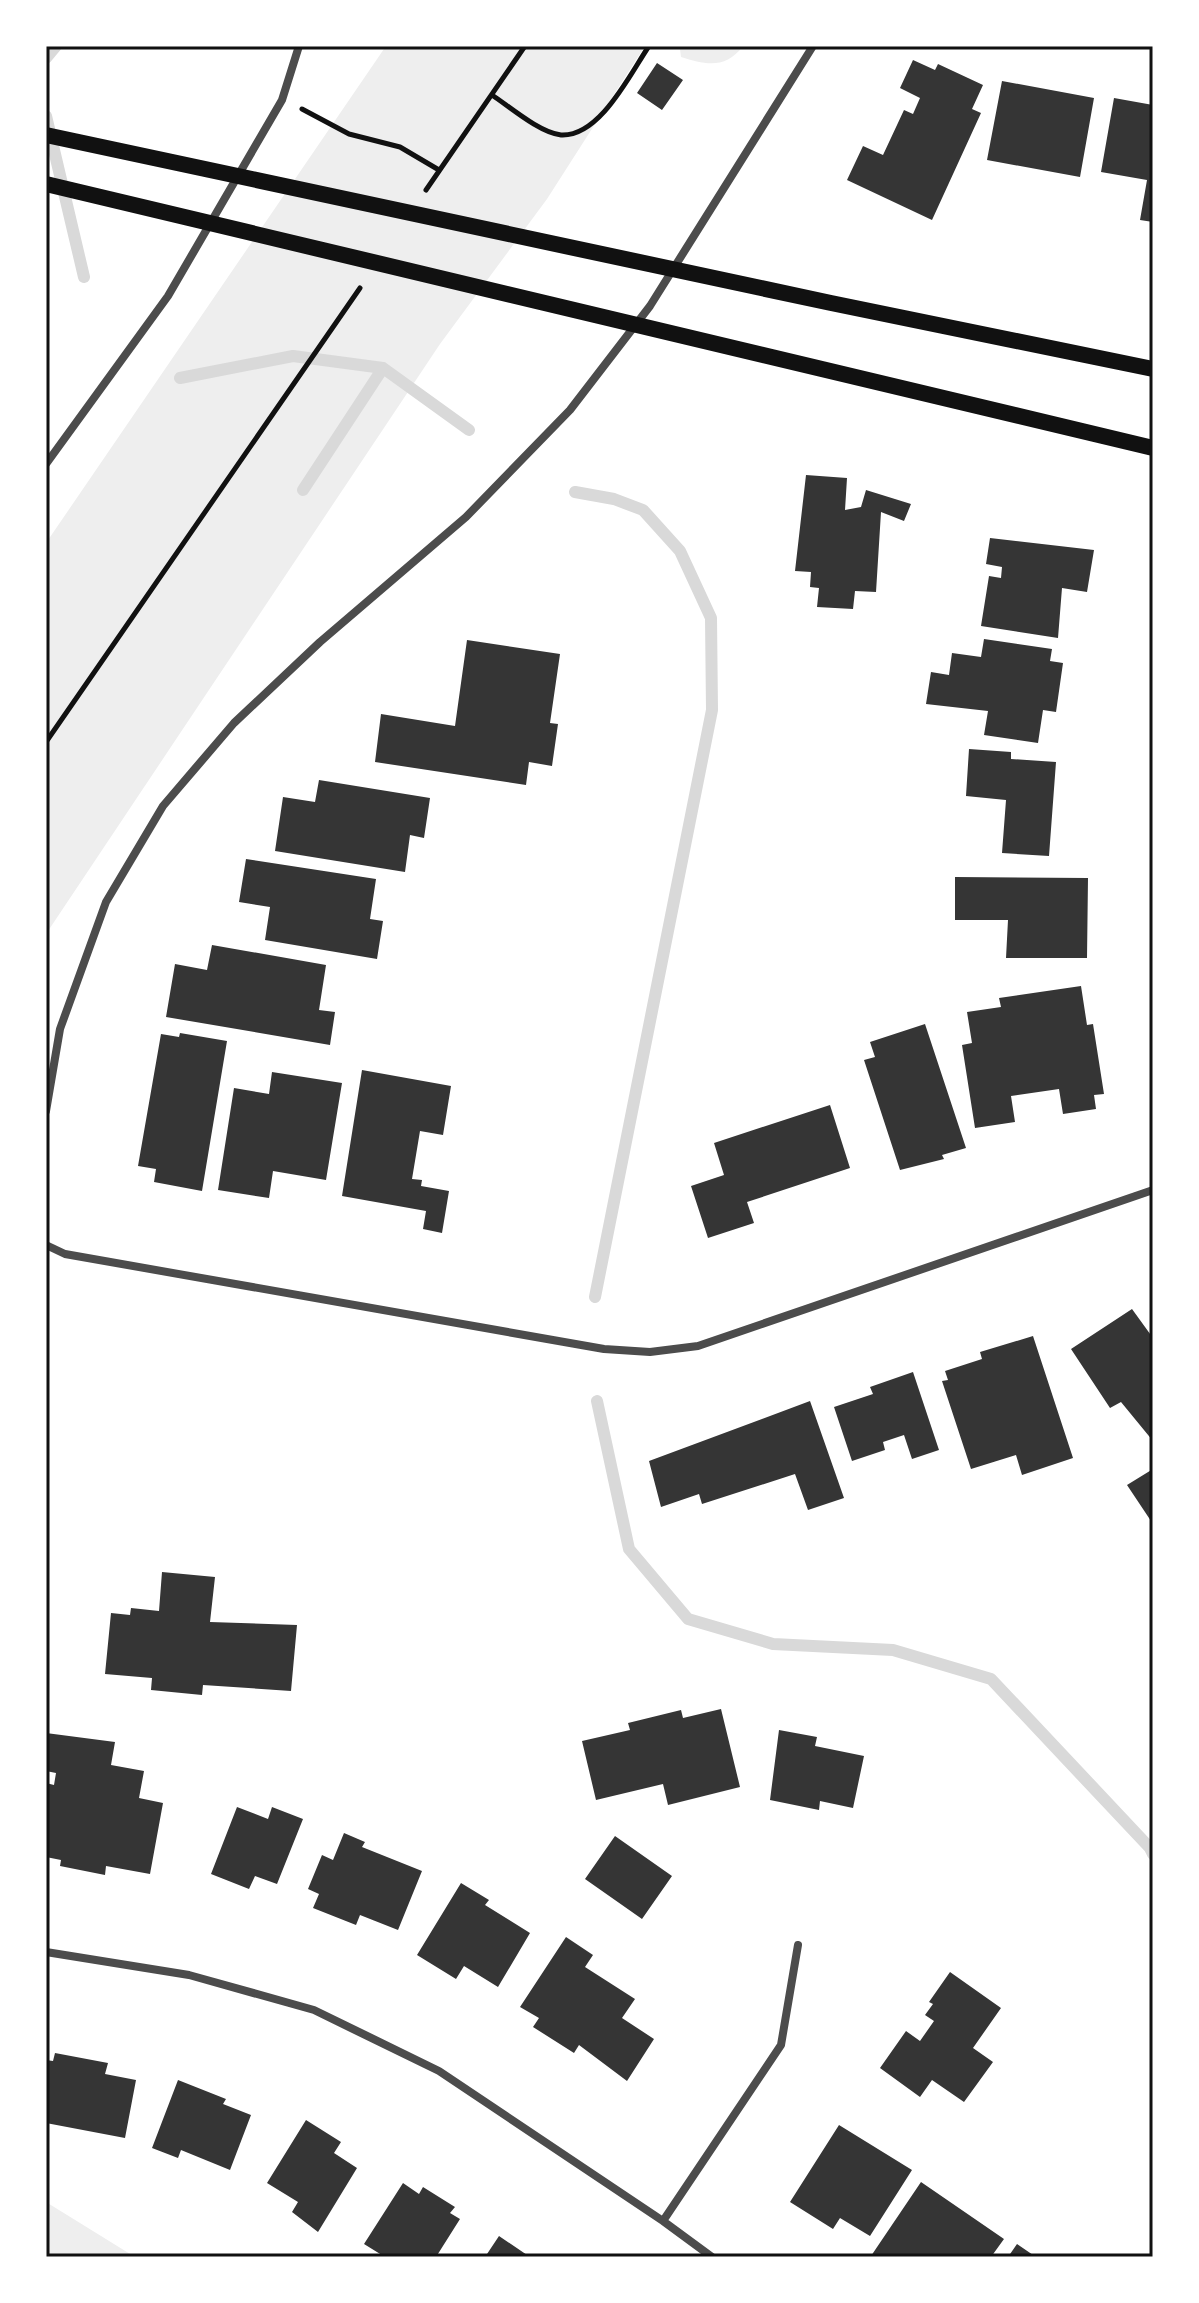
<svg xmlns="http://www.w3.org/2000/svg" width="1199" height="2303" viewBox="0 0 1199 2303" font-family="'Public Sans',sans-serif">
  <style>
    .green { fill: #eee }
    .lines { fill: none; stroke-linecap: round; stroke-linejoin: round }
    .stream { stroke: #d9d9d9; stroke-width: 12 }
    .building { fill: #353535 }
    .path { stroke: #111; stroke-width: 5 }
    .minor { stroke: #4c4c4c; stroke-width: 8 }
    .secondary { stroke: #111; stroke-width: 16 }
    .neatline { fill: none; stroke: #111; stroke-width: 3 }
  </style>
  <rect width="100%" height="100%" fill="#fff"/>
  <path class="green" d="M386,46H645L547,199L440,344L46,934V543Z
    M684,46H743C726,69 706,65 681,57L680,49Z
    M46,2202L135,2257H55L46,2252Z"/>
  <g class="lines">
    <path class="stream" d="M46,58L56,46
      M46,116L84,277
      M180,378L293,356L383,368L469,430
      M303,490L383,368
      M575,492L614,499L643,510L680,551L711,618L712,710L595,1297
      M597,1401L629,1549L688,1619L773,1644L893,1650L991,1679L1150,1848L1153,1854"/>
  </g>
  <path class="building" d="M913,60L935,70L938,64L983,85L972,109L981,113L932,220L847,180L863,146L883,155L904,110L913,114L920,98L900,88Z
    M657,63L683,80L662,110L637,93Z
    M1002,81L1094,98L1080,177L987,160Z
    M1114,98L1153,105V222L1140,220L1147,180L1101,172Z
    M806,475L847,478L845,510L861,507L866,490L911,504L904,521L881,512L876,592L855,591L853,609L817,607L819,588L810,587L811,572L795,571Z
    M990,538L1094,550L1087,592L1062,588L1058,638L981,626L989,576L1001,578L1002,567L986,564Z
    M984,639L1052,649L1050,661L1063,663L1056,712L1043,710L1038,743L984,735L988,711L926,704L931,672L949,675L952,653L981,657Z
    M467,640L560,654L550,723L558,724L552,766L529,762L526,785L375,762L381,714L455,726Z
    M969,749L1011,752V759L1056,762L1049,856L1002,853L1006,800L966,796Z
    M319,780L430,798L424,838L410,835L405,872L275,851L283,797L315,802Z
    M246,859L376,879L370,919L383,921L377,959L265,940L270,907L239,902Z
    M955,877L1088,878L1087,958H1006L1008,920H955Z
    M212,945L326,965L319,1010L335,1012L330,1045L166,1017L175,964L207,970Z
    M1081,986L1087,1025L1093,1024L1104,1094L1094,1095L1096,1109L1063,1114L1059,1089L1011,1096L1015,1122L975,1128L962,1045L972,1043L967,1012L1001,1007L999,998Z
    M925,1024L966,1148L942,1155L944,1159L900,1170L864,1060L875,1057L870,1042Z
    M180,1033L227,1041L202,1191L154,1182L156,1169L138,1166L161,1034L179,1037Z
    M362,1070L451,1086L443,1135L420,1131L412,1179L422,1180L421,1186L449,1191L442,1233L423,1229L426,1211L342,1196Z
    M272,1072L342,1083L326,1180L273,1171L269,1198L218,1190L234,1088L269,1094Z
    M830,1105L850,1168L747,1202L754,1223L708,1238L691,1186L724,1175L714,1143Z
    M1132,1309L1153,1338V1441L1121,1402L1110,1408L1071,1349Z
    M1033,1336L1073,1458L1022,1475L1016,1455L971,1469L942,1381L948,1380L945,1371L982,1359L980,1352Z
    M913,1372L939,1450L912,1459L904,1435L883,1442L885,1450L852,1461L834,1407L873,1394L870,1387Z
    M810,1401L844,1498L808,1510L795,1474L702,1504L699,1494L661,1507L649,1461Z
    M1153,1469V1524L1127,1485Z
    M162,1572L215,1577L210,1622L297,1625L291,1691L203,1685L202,1695L151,1690L152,1678L105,1674L111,1613L130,1615L131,1608L159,1611Z
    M721,1709L740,1787L668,1805L663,1784L596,1800L582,1741L630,1730L628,1723L681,1710L683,1718Z
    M779,1730L817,1737L815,1746L864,1756L853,1808L820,1801L819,1810L770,1800Z
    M46,1733L115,1742L111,1765L144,1771L139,1798L163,1803L150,1874L106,1866L105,1875L60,1866L61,1860L46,1857V1783L54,1785L56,1773L46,1771Z
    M237,1807L268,1819L272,1807L303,1819L277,1884L255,1876L249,1889L211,1874Z
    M344,1833L365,1842L362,1847L422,1871L398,1930L360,1915L356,1925L313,1908L319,1894L308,1889L322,1855L333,1860Z
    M615,1836L672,1876L642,1919L585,1879Z
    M461,1883L489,1900L485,1905L530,1933L498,1987L464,1966L456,1979L417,1955Z
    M566,1937L593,1955L585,1967L635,1999L622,2018L654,2039L627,2081L579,2045L574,2053L533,2027L539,2018L520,2007Z
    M950,1972L1001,2008L973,2048L993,2062L964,2102L932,2080L920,2097L880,2068L906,2031L920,2041L934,2021L925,2015L933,2004L929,2002Z
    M55,2053L108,2063L105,2074L136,2080L125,2138L46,2123V2060L53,2061Z
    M178,2080L226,2099L223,2104L251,2115L230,2170L181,2150L178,2158L152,2148Z
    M306,2120L341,2142L334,2153L357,2168L318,2232L292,2212L298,2202L267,2183Z
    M839,2125L912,2170L870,2236L840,2218L833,2229L790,2202Z
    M921,2182L1004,2239L991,2257L871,2256Z
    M403,2183L419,2194L423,2187L455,2207L450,2213L460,2219L436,2257H385L364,2244Z
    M499,2236L530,2257H485Z
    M1017,2244L1036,2257H1008Z"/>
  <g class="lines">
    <path class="path" d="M492,95C510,107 540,133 561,135C600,137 630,74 649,46
      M302,109L349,134L400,147L439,170
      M426,190L525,46
      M46,742L360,288"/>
    <path class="minor" d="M46,464L168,296L282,100L299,46
      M46,1111L60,1029L106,902L163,806L234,723L320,642L466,517L570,410L650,306L813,46
      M46,1245L65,1254L604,1349L650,1352L698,1346L1153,1190
      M46,1952L189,1975L314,2010L439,2071L663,2221L712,2257
      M663,2221L781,2045L798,1945"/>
    <path class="secondary" d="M46,135L831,303L1153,369
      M46,184L1153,448"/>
  </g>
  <rect width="1199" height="2303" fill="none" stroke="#ffffff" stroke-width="96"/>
  <rect x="48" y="48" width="1103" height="2207" class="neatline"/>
</svg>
